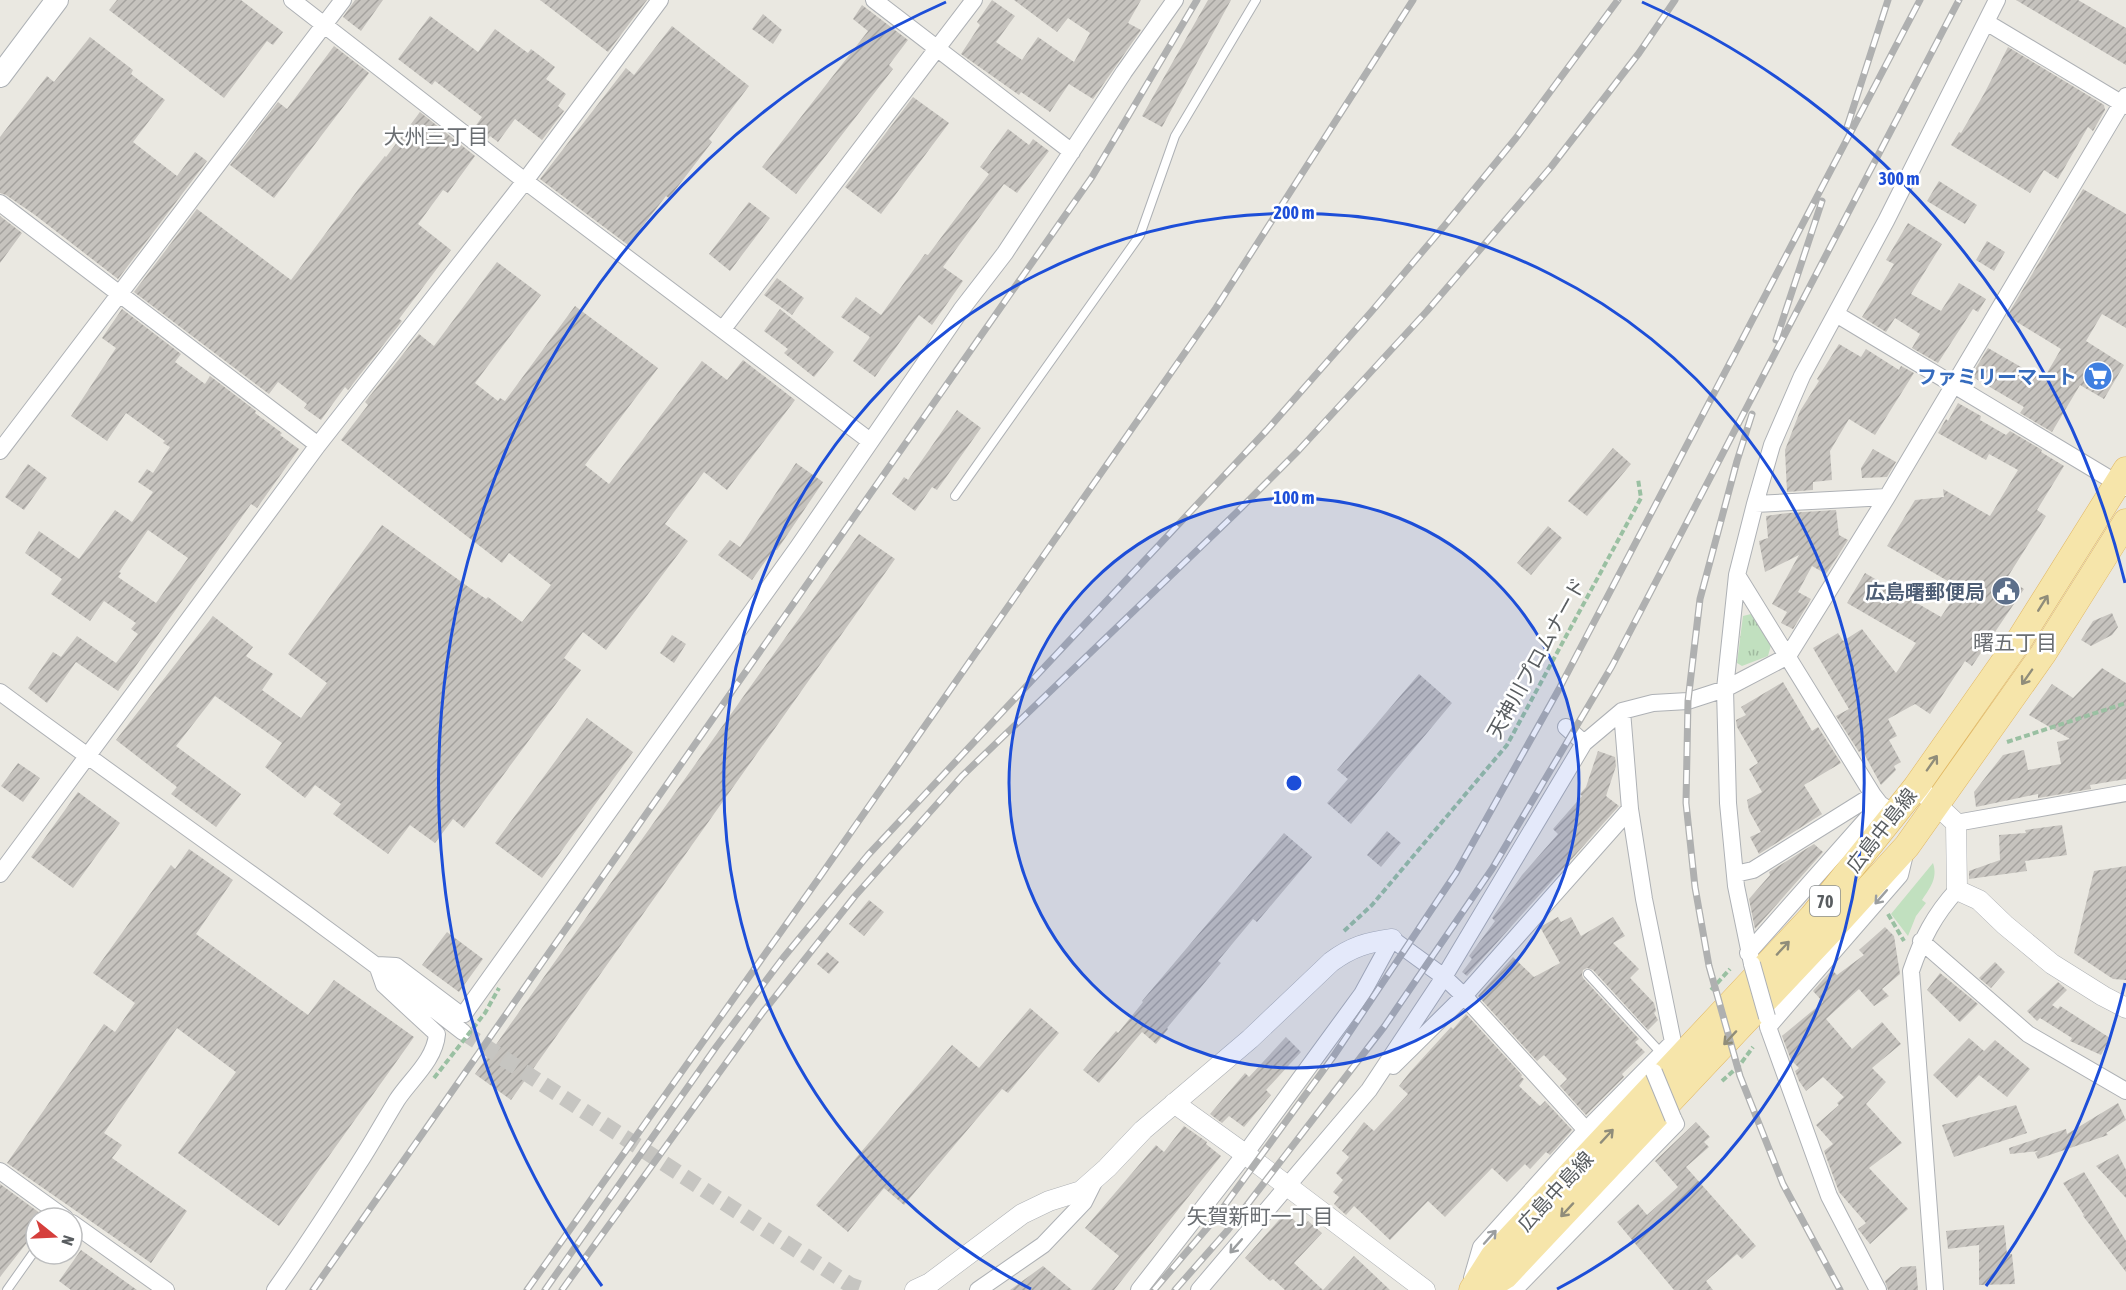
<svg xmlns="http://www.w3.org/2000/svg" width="2126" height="1290" viewBox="0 0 2126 1290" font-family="'Asap Condensed','Noto Sans JP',sans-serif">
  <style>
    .grass { fill: #c1e0bf }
    .park { fill: url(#park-tufts) }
    .building { fill: url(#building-hatch); fill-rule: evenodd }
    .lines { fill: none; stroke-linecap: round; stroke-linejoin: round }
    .minor-tunnel { stroke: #c6c5c1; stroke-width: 16; stroke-dasharray: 16 8; stroke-linecap: butt }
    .service-casing { stroke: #aeb1b5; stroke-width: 10 }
    .minor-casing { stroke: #aeb1b5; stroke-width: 18 }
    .tertiary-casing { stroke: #aeb1b5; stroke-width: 21 }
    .secondary-casing { stroke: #adb1b5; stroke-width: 24 }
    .primary-casing { stroke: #e1b763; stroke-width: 27 }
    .path { stroke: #9ac0a2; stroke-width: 4; stroke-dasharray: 6 3; stroke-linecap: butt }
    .service { stroke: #fff; stroke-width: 8 }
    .minor { stroke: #fff; stroke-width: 16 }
    .tertiary { stroke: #fff; stroke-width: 20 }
    .secondary { stroke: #fff; stroke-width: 22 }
    .primary { stroke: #f6e5aa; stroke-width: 26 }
    .rail-casing { stroke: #afb0b0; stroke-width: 7 }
    .rail { stroke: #fff; stroke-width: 4.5; stroke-dasharray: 14; stroke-linecap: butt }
    .minor-bridge-casing { stroke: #aeb1b5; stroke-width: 18; stroke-linecap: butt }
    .path-bridge { stroke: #9ac0a2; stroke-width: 4; stroke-dasharray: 6 3; stroke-linecap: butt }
    .minor-bridge { stroke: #fff; stroke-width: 16 }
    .oneway { stroke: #908d7a }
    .oneway2 { stroke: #9b9ea0 }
    .ring { fill: none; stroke: #1d4ed8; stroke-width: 3 }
    .labels { text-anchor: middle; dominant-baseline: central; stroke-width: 5; stroke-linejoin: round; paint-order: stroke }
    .shield { fill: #fff; stroke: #8b8e90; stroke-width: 1.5 }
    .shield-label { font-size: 18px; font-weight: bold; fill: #595d60 }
    .shop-label { font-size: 20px; font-weight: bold; fill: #366cbe; stroke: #fff; text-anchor: end }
    .service-label { font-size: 20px; font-weight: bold; fill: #4e5e75; stroke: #fff; text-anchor: end }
    .street-label { font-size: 20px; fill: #595d60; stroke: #fff }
    .neighbourhood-label { font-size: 21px; fill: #6a6e72; stroke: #fff }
    .centre { fill: #1d4ed8; stroke: #fff; stroke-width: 3 }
    .ring-label { font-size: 18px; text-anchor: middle; font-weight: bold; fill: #1d4ed8; stroke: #fff; stroke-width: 5; stroke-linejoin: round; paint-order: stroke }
  </style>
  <defs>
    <pattern id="park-tufts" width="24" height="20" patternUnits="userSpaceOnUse" patternTransform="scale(1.5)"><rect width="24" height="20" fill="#c1e0bf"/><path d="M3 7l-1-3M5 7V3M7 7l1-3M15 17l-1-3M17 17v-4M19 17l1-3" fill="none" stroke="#a0b99f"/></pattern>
    <pattern id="building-hatch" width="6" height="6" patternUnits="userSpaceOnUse" patternTransform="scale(1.5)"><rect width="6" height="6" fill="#c6c3be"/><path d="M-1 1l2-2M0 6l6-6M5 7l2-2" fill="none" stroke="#a4a29e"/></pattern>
  </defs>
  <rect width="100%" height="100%" fill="#eae8e1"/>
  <path class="grass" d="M1933,863C1938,878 1930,888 1922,900L1926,903L1916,916L1908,936L1891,914Z"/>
  <path class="park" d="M1751,614L1771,645L1768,656L1742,666L1737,663L1743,616Z"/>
  <path class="building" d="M117,0H241L283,32L273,45L267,41L224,98L109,10Z
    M355,0H383L361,31L343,17Z
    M540,0H647L608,52Z
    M992,0L1015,16L996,42L1022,60L1038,37L1074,62L1090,33L1068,18L1057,32L1014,0H1141L1128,23L1141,30L1093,99L1069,84L1050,112L1021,92L1019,95L961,54L980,25L977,22Z
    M1208,0H1231L1162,127L1142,116Z
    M2016,0H2078L2126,28V65Z
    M862,5L908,40L889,65L893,69L796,194L762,167L868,31L853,19Z
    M763,14L782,30L773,44L752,29Z
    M430,16L478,52L495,29L528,53L531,49L555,67L546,79L566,94L558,106L564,111L542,140L515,119L498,142L490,136L488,139L474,128L482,117L435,81L432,85L398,59Z
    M672,26L749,86L709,139L712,142L669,198L666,196L628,245L540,179L626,68L634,75Z
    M90,37L133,70L131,74L165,100L133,142L177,176L195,152L207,161L118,279L35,215L6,195L0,193V137L47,76L54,82Z
    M334,46L369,73L274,198L230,165L278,102L287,109Z
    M2008,47L2104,105L2105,110L2093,131L2088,127L2058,179L2044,170L2030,193L1951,145L1959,132L1961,133L1984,94Z
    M913,97L949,123L881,214L845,187Z
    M420,112L475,156L448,193L443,190L418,224L451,250L399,319L402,321L348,390L345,387L321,420L304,408L307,404L278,382L269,394L134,292L197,209L291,280L363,183L385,156L386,157Z
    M1008,129L1029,145L1033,139L1049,151L1017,193L1004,184L943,267L963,281L932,325L919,315L875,377L853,361L870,337L841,317L856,297L881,315L925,254L928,255L989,174L980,167Z
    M1939,181L1977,205L1965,224L1927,201Z
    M2083,189L2126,214V328L2102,314L2086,341L2124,365L2104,399L2080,385L2052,432L2020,413L2024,407L1971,376L1988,348L2040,378L2041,376L2044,378L2061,349L2007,316Z
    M749,202L770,218L730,271L709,254Z
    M0,216L22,233L0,263Z
    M1908,223L1942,244L1911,294L1941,311L1959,283L1986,299L1978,312L1973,309L1938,363L1912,348L1920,334L1895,318L1886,332L1862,317L1894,264L1886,260Z
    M1987,241L2005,252L1994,271L1976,260Z
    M497,262L541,295L475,383L498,401L500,398L505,401L575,306L658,368L585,465L609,484L702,361L727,380L743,360L795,400L727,490L704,472L665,524L688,541L606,650L583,632L564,658L581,670L464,828L453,819L435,843L410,825L388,854L333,814L341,804L315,785L305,798L265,767L282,743L215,696L176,746L241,794L216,827L171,794L177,787L116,740L213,616L253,647L246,656L273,674L262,690L301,718L327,683L288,654L382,525L470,588L486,599L488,597L522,622L551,585L509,553L502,563L341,440L368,405L365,402L419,334L434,346Z
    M777,278L804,298L792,315L764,295Z
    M122,309L181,354L175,362L205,384L210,376L256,411L255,413L282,433L280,435L299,449L257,508L251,504L118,691L76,662L47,703L28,688L53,652L61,657L77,636L116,663L138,634L131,629L136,623L104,601L90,621L51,594L62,579L25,553L39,531L79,559L115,510L132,522L153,492L138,482L147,469L153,473L170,447L163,443L165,441L126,413L107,441L71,416L116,348L102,338ZM148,530L188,558L156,603L118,577L121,573L119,572Z
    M780,309L834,352L814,377L784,353L788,349L764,331Z
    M1839,344L1861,357L1866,349L1899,370L1901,366L1914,373L1875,435L1849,419L1830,451L1832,480L1813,482V490L1787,492L1785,450L1800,411L1819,381L1817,379Z
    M1958,403L1981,416L1980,420L2006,435L2010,431L2042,450L2041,452L2064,466L2037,510L2046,516L2007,578L2024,589L1972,666L1965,661L1930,714L1915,704L1888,719L1897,736L1889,740L1901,762L1894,766L1896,770L1881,785L1862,750L1859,752L1836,716L1849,709L1813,648L1838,633L1843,641L1862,629L1896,673L1916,643L1847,603L1865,573L1941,617L1960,588L1887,546L1915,500L1944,497L1943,489L1990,516L2018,470L1989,454L1986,460L1938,433L1946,419L1948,421Z
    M957,410L981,428L937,490L932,487L915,511L892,494L904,477L908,480Z
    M1613,448L1631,464L1587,516L1568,501Z
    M1873,449L1896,462L1887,477L1862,478L1861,468Z
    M796,463L823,482L777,550L774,549L752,580L718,555L730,540L740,547Z
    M28,464L47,478L24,510L5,497Z
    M1836,510L1839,535L1848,540L1826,574L1812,566L1798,592L1811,599L1793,629L1781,623L1787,612L1772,604L1799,555L1765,572L1759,541L1768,538L1766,516L1788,513Z
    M1548,526L1562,538L1531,575L1517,563Z
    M859,534L895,559L511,1100L475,1074Z
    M2112,613L2118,627L2112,635L2091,646L2081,640L2093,621Z
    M672,635L686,644L674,663L660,653Z
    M2102,668L2126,683V779L2090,785L2091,789L2038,798V794L1976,807L1974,792L2003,755L2024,750L2028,770L2061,764L2057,742L2070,739L2029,715L2052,684L2073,698Z
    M1419,674L1452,703L1351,824L1327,803L1348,779L1337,770Z
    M1783,682L1812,731L1818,727L1841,763L1804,785L1822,814L1759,854L1750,837L1761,832L1749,811L1747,800L1762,792L1749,769L1758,763L1737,727L1736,720L1746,715L1741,707Z
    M587,718L633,752L542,878L495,843Z
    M1598,751L1615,757L1616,766L1606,796L1619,806L1467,976L1462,972L1472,959L1469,956L1495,921L1492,918L1522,875L1558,834L1553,829L1582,796L1580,794L1586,787Z
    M18,763L40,778L23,802L1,786Z
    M78,792L120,823L73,888L31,857Z
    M2062,825L2067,855L2025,861L2027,871L1969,879V871L2000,860L1999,835L2026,833L2025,830Z
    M1387,831L1401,843L1381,867L1367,855Z
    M1284,833L1312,857L1257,922L1253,919L1218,961L1221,963L1167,1028L1168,1029L1156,1044L1142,1032L1099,1083L1083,1070L1116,1031L1118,1033L1143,1002L1142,1001Z
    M1814,844L1823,852L1755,929L1749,899L1770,875L1769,872Z
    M189,849L233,880L196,934L308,1015L334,980L414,1037L279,1226L178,1153L236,1072L177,1028L104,1133L122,1145L112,1158L187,1211L151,1263L7,1163L104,1024L115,1032L135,1003L93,973L171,865L175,869Z
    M2126,866V980L2113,979L2074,953L2094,871Z
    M869,900L884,912L864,936L849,924Z
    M1558,917L1561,922L1571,917L1581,936L1613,917L1625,936L1613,943L1639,969L1630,978L1654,1003L1656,1011L1654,1013L1658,1020L1648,1030L1593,970L1587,968L1583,970L1582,975L1583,978L1639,1039L1635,1042L1645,1052L1622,1074L1624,1077L1586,1115L1560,1086L1567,1079L1544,1055L1537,1061L1478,996L1513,957L1534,977L1560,963L1540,927Z
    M1885,927L1894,936L1900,974L1882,989L1889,996L1874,1006L1859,989L1826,1019L1852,1049L1882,1022L1901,1044L1872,1068L1886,1082L1866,1104L1902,1143L1869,1168L1908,1209L1870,1244L1858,1229L1866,1223L1839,1192L1824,1151L1833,1144L1816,1125L1839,1105L1837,1103L1844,1097L1823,1077L1806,1091L1799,1081L1795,1071L1799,1068L1791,1060L1782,1036L1823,1002L1813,991L1829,973L1832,970L1837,975L1864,955L1859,950Z
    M447,932L483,959L459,992L422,965Z
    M827,952L839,962L829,974L817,964Z
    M1995,962L2005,972L1991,988L1979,978Z
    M1940,973L1978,1004L1960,1022L1927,990Z
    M2058,982L2067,990L2052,1005L2058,1009L2060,1006L2110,1038L2101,1055L2070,1041L2072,1038L2040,1018L2037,1021L2027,1011Z
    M1030,1008L1059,1033L1008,1093L1002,1089L904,1205L884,1188L848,1232L816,1205L952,1045L979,1068Z
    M1466,1014L1522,1075L1521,1077L1524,1079L1519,1086L1540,1106L1545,1101L1572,1130L1550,1155L1546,1152L1530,1169L1525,1164L1507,1182L1492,1168L1445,1217L1428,1201L1390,1240L1354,1206L1346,1215L1334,1204L1339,1197L1333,1192L1343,1180L1336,1173L1349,1157L1342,1151L1364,1122L1374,1131L1408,1094L1399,1086L1410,1072L1451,1027L1453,1029Z
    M1286,1037L1301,1052L1266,1090L1271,1095L1244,1127L1229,1116L1222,1123L1210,1114L1245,1073L1249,1077Z
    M1969,1038L1984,1051L1995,1040L2030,1069L2007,1097L1979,1075L1957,1098L1933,1075Z
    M2118,1103L2126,1120L2106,1133L2108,1135L2038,1159L2035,1153L2038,1151L2010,1154L2009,1148L2066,1129L2067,1134Z
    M2016,1105L2027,1133L1954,1157L1942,1125Z
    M1696,1122L1710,1137L1704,1142L1709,1147L1686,1167L1756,1246L1742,1259L1737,1254L1706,1281L1713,1290H1674L1617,1222L1638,1204L1647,1215L1678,1187L1655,1161Z
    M1184,1126L1207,1142L1206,1144L1221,1156L1114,1290H1091L1119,1256L1085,1228L1156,1145L1164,1152Z
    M2118,1154L2126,1170V1198L2096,1166Z
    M2084,1172L2126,1241V1272L2083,1216L2084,1215L2063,1183Z
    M0,1184L44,1216L42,1218H36V1231L0,1277Z
    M1286,1212L1302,1228L1308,1221L1322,1233L1294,1263L1323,1290L1354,1256L1390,1290H1285L1273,1279L1270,1281L1245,1258Z
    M2004,1225L2007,1254H2012L2015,1284L1979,1285V1245L1948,1249L1946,1231Z
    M81,1250L137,1290H71L59,1281Z
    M1043,1266L1072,1290H1010Z
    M1916,1266L1918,1290H1888L1885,1281L1901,1267Z"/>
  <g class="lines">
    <path class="minor-tunnel" d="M463,1032L850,1285L864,1290"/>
    <g class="service-casing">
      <path id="service" d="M955,496L1140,235L1175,136L1256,0
        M1588,974L1662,1054
        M7,1290L36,1249"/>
    </g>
    <g class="minor-casing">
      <path id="minor" d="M292,0L525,181L870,441
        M874,0L1072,152
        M1986,22L2126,106
        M0,203L318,445
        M1836,314L2125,488
        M723,329L974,0
        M0,451L343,0
        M1755,504L1887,497
        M1737,575L1873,795L1880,804L1895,814
        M0,692C154,806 312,914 463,1032
        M1566,727L1584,743
        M1956,823L2126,793
        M0,874L318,445L525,181L660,0
        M1735,874L1753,870L1873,795
        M1921,941L2028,1034L2126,1091
        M1748,953L1880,804
        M1752,964L1736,886L1728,803L1725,689L1737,575L1755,504L1772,445L1802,376L1886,221L1997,0
        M1767,1017L1768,1027L1829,1196L1878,1290
        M1768,1027L1900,875L1906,850
        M1393,1066L1464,996L1630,809
        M0,1171L65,1218
        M72,1223L166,1290
        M1472,1278L1481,1247L1586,1130L1673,1042L1644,899L1630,809L1622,711
        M275,1290C304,1249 332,1206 359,1163C372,1143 384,1121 397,1100C410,1080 435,1060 437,1034L384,985L377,965L396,966L457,1012L464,1014L798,547L961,310L1005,253L1124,72L1175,0
        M978,1290L1043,1245L1084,1202L1095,1180
        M1139,1290L1245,1154L1362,994L1392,939L1444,977L1464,996L1586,1130
        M1199,1290L1369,1090L1444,977L1584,743L1622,711L1653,703L1688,701L1725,689L1788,656L1887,497L2126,96
        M1509,1290L1516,1288L1676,1124L1673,1118
        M1935,1290L1911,971C1922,939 1934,915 1957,890"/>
    </g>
    <g class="tertiary-casing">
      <path id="tertiary" d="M1927,796L1956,823L1957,890L1979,900L2005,925L2052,964L2103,996L2126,1008
        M1174,1103L1245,1154L1425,1290
        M915,1290L930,1283L1022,1214L1049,1201L1081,1191L1107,1168L1143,1130L1250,1039L1331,962C1351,947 1368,942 1392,939"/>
    </g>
    <g class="secondary-casing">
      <path id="secondary" d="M0,76L57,0"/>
    </g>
    <g class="primary-casing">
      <path id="primary" d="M1472,1290L1493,1257L1812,917L1916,787L2020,639L2126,470
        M1482,1290L1505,1276L1830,931L1907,846L2043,654L2126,522"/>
    </g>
    <path class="path" d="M2007,742L2126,703
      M1888,914L1904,941
      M1344,931L1372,905L1507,745L1641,498L1638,479
      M1711,990L1730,969
      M1722,1081L1739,1066L1753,1047"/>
    <use href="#service" class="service"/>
    <use href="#minor" class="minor"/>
    <use href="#tertiary" class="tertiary"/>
    <use href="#secondary" class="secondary"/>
    <use href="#primary" class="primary"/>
    <g class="rail-casing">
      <path id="rail" d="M1847,127L1888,0
        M1776,340L1822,201
        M1752,414L1737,461L1700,599L1688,701L1686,803L1695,887L1709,966L1740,1076L1783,1184L1840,1290
        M313,1290L1092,177L1197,0
        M527,1290L819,878L1216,308L1413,0
        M545,1290L716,1047L783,958L868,855L1267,430L1372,311L1445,225L1516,138L1618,0
        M562,1290L763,1012L855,896L962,776L1237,512L1298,451L1427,311L1551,167L1639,53L1675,0
        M1154,1290L1214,1220L1333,1057L1456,873L1559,689L1920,0
        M1175,1290L1227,1231L1384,1027L1492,869L1612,666L1959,0"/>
    </g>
    <use href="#rail" class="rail"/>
    <g class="minor-bridge-casing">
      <path id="minor-bridge" d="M1752,964L1767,1017
        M1654,1072L1673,1118"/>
    </g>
    <path class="path-bridge" d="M434,1078L485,1013L499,988"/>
    <use href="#minor-bridge" class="minor-bridge"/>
  </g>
  <defs><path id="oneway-shaft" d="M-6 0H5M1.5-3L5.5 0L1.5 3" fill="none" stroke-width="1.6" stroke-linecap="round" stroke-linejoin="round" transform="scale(1.5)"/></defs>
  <g class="oneway">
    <use href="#oneway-shaft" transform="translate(2043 603) rotate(-58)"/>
    <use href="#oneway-shaft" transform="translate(2027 677) rotate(125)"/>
    <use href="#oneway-shaft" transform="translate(1932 763) rotate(-55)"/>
    <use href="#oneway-shaft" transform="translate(1783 948) rotate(-47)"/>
    <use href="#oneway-shaft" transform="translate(1730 1038) rotate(133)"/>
    <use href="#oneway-shaft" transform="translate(1607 1136) rotate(-47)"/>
    <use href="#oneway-shaft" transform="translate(1567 1210) rotate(133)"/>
  </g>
  <g class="oneway2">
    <use href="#oneway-shaft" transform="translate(1881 897) rotate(131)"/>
    <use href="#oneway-shaft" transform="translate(1490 1237) rotate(-48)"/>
    <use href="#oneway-shaft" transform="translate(1236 1246) rotate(131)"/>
  </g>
  <circle cx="1294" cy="783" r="285" fill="#1d4ed8" fill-opacity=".12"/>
  <g class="ring">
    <circle cx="1294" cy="783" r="285"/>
    <path d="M1031 1289A570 570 0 1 1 1557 1289"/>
    <path d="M2125 983A855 855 0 0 1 1986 1286M602 1286A855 855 0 0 1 946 2M1642 2A855 855 0 0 1 2125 583"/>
  </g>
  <defs>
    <g id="supermarket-disc" transform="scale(1.5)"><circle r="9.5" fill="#3f7fe0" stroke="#fff"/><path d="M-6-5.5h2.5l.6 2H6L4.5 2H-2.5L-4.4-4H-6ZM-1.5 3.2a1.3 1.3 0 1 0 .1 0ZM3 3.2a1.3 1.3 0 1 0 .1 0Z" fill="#fff"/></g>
    <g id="civic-disc" transform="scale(1.5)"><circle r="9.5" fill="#5c6f8a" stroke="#fff"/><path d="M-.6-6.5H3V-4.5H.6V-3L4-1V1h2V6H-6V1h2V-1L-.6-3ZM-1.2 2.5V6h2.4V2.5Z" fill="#fff"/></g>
  </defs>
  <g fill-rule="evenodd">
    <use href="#supermarket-disc" x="2098" y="376"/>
    <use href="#civic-disc" x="2006" y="591"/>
  </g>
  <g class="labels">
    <rect class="shield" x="1810" y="886" width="30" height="30" rx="4.5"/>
    <g class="shield-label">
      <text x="1825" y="901">70</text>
    </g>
    <g class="shop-label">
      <text x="2077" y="376">ファミリーマート</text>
    </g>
    <g class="service-label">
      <text x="1985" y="591">広島曙郵便局</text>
    </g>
    <g class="street-label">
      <text transform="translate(1536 658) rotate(-61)">天神川プロムナード</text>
      <text transform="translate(1881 830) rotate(-52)">広島中島線</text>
      <text transform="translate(1555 1191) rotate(-47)">広島中島線</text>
    </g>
    <g class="neighbourhood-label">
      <text x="436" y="136">大州三丁目</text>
      <text x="2015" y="642">曙五丁目</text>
      <text x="1260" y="1216">矢賀新町一丁目</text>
    </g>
  </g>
  <circle cx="1294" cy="783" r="9" class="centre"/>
  <g class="ring-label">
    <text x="1899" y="185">300 m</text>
    <text x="1294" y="219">200 m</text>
    <text x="1294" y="504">100 m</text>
  </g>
  <g transform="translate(54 1236) rotate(108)"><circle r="28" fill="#ffffff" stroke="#bdbebf" stroke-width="1.5"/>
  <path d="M0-4.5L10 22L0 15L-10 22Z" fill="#d53f3c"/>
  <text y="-9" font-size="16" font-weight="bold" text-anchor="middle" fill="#595d60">N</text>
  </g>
</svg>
